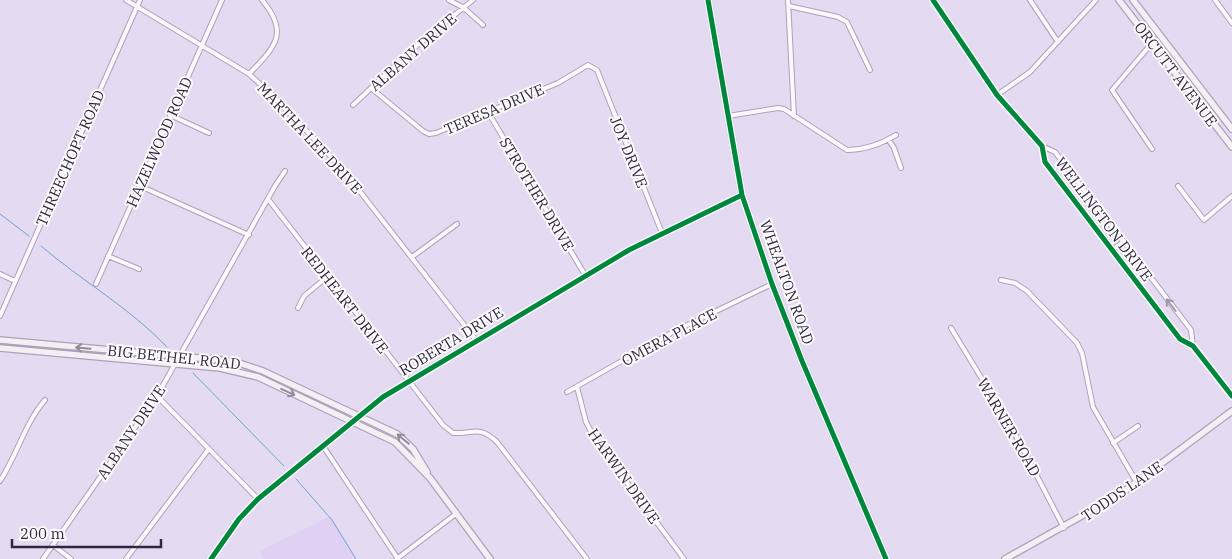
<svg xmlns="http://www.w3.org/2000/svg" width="1232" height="559" viewBox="0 0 1232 559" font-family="'IBM Plex Serif',serif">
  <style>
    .built { fill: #e0d0f4 }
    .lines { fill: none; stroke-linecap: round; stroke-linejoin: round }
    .stream { stroke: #73a3d4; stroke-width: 1 }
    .minor-casing { stroke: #aca2b9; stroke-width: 6 }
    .tertiary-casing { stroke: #aca2b9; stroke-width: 8 }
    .secondary-casing { stroke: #aca2b9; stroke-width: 8 }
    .minor { stroke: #fbf9fd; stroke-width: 4 }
    .tertiary { stroke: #fbf9fd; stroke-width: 5 }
    .secondary { stroke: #f4eff4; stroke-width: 5.5 }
    .cycleway-casing { stroke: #fbfbfb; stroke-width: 8 }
    .cycleway { stroke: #00873e; stroke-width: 5 }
    .oneway { stroke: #a19aa9 }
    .oneway2 { stroke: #948a9b }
    .labels { text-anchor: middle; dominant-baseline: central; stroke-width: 4; stroke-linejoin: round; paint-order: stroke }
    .street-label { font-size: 15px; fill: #332642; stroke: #fbfbfb }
  </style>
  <rect width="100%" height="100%" fill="#e4daf1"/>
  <path class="built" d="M331,516L356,559H263L260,551Z"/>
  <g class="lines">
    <path class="stream" d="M0,214L29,236
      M41,246C82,281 130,308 167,347
      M193,373L284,466
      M296,479L332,520L356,559"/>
    <g class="minor-casing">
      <path id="minor" d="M126,0L249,74L272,95L340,166L476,340
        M449,0L464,8L483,25
        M788,0L794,116
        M933,0L997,95L1042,146L1045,162L1180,339L1193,346L1232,396
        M1030,0L1058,42
        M1215,0L1232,23
        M789,6L838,17L847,22L870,70
        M249,74C275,47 290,33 262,0
        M371,88L423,131L429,134L436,133L558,83L588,65L597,70L662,233
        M997,95L1030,72L1096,0
        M353,105L415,47L473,0
        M488,112L585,275
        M170,115L209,133
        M728,116L778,108L784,109L847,150C865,150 881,144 896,135
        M888,139L894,148L901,168
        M1042,146L1055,152L1191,330L1193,346
        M1152,149L1112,90L1152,43
        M140,186L249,235
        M1178,186L1204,220L1232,196
        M268,199L443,425L453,433C473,434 479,425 497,442L587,559
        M1112,250L1123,242
        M108,256L139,269
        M412,257L457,224
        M0,274L15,281
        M1001,280L1015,283L1027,291L1077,343L1082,353L1093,407L1137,483
        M96,284L222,0
        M298,308L304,296L327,277
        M0,316L140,0
        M951,328L1013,430L1064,528
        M577,387L586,422L596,441L684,559
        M567,392L673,332L772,284
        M157,396L258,499
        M1113,443L1138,426
        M323,446L398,559
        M0,481C17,455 25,423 45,400
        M53,545L71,559
        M398,558L457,513
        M43,559L157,396L275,186L285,171
        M126,559L208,450
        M211,559L239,519L258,499L383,397L629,250L742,195"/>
    </g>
    <g class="tertiary-casing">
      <path id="tertiary" d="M708,0L742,195L772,284L802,361L886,559"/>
    </g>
    <g class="secondary-casing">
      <path id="secondary" d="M1119,0L1232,147
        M1133,0L1232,129
        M0,340L221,360L239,363L263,371L397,434L413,449L427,472
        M0,348L220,368L258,377L395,442L430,478L490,559
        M1005,559L1119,495L1232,411"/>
    </g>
    <use href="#minor" class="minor"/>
    <use href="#tertiary" class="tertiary"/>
    <use href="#secondary" class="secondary"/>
    <g class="cycleway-casing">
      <path id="cycleway" d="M708,0L742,195L772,284L802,361L886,559
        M933,0L997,95L1042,146L1045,162L1180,339L1193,346L1232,396
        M211,559L239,519L258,499L383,397L629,250L742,195"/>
    </g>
    <use href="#cycleway" class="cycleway"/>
  </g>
  <defs><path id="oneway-shaft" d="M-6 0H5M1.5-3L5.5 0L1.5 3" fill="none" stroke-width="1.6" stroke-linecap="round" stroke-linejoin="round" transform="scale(1.25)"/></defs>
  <use class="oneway" href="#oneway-shaft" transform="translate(1171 305) rotate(-128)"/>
  <g class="oneway2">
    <use href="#oneway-shaft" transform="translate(83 348) rotate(-175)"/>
    <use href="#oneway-shaft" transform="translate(288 392) rotate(25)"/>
    <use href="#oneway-shaft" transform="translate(403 439) rotate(-140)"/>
  </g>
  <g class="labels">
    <g class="street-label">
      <text transform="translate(413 52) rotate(-41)">ALBANY DRIVE</text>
      <text transform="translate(1176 74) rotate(53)">ORCUTT AVENUE</text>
      <text transform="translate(494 109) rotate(-23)">TERESA DRIVE</text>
      <text transform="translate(310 138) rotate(47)">MARTHA LEE DRIVE</text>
      <text transform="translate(159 142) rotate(-66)">HAZELWOOD ROAD</text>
      <text transform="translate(629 152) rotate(68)">JOY DRIVE</text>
      <text transform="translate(70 158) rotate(-66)">THREECHOPT ROAD</text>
      <text transform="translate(537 194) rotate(59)">STROTHER DRIVE</text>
      <text transform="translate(1104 219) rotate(53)">WELLINGTON DRIVE</text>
      <text transform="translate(787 282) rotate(70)">WHEALTON ROAD</text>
      <text transform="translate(345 300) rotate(52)">REDHEART DRIVE</text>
      <text transform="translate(669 337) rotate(-28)">OMERA PLACE</text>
      <text transform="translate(451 341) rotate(-31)">ROBERTA DRIVE</text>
      <text transform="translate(174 357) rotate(6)">BIG BETHEL ROAD</text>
      <text transform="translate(1009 427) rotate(60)">WARNER ROAD</text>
      <text transform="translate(131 432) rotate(-56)">ALBANY DRIVE</text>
      <text transform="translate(624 476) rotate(55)">HARWIN DRIVE</text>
      <text transform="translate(1122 491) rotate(-34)">TODDS LANE</text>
    </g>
  </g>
  <path d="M12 539v8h149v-8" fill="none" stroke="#332642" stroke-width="2.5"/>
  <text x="20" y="539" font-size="15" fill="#332642" stroke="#fbfbfb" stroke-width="4" paint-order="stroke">200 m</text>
</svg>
